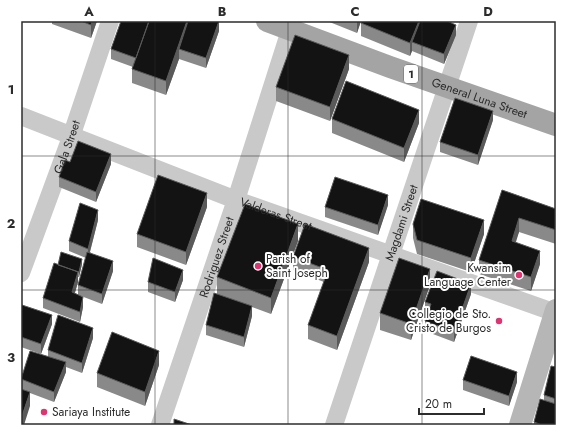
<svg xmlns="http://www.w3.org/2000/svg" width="577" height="446" viewBox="0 0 577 446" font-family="Jost,sans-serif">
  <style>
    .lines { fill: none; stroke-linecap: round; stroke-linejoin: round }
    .street { stroke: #c9c9c9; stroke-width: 18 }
    .secondary { stroke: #b6b6b6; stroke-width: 22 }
    .primary { stroke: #a4a4a4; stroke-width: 22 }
    .wall { fill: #898989 }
    .shaded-wall { fill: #5a5a5a }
    .building { fill: #131313; stroke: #5a5a5a }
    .grid { fill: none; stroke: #2c2c2c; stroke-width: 1; stroke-opacity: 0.55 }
    .poi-dot { fill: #da3671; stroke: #fff; stroke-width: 1.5 }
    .labels { text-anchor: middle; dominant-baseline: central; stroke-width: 4; stroke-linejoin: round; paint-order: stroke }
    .shield { fill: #fff; stroke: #6b6b6b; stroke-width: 1 }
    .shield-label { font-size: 11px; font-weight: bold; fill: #2c2c2c }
    .street-label { font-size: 12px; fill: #2c2c2c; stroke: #fff }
    .poi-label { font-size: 12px; fill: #2c2c2c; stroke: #fff; text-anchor: start }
    .neatline { fill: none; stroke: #2c2c2c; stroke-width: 1.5 }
    .grid-label { font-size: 13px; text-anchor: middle; font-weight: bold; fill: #2c2c2c }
  </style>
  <rect width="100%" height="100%" fill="#fff"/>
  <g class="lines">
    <g class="street">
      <path id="s1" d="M21,116L236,200L556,313"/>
      <path id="s2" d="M21,273L71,137L110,21"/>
      <path id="s3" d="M160,425L236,200L293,21"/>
      <path id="s4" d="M334,425L469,21"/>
    </g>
    <path class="secondary" d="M520,425L556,310"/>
    <path class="primary" id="s5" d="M267,21L390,67L556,125"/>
  </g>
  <path class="wall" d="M52,21H97L91,38L52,24Z
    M327,21H361L357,33Z
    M361,23L456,35L444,64L412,51L410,56L361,36Z
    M219,31L206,68L179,59L166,95L132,83V69L133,67L111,59V49Z
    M349,69L330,121L276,101V87Z
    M332,119L419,123L404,162L332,133Z
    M493,120L478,165L440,152V142Z
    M70,162L111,164L96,202L59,187V177Z
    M502,190L556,209V244L519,232L515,242L540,264L531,291L479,274V260Z
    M388,205L378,235L325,217V207Z
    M207,207L186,265L137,247V234Z
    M98,220L90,252L113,271L102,304L81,296L83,307L80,322L43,308V298L58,265L82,264L79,277H78V282L75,293L78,295V285L86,258L69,251V241Z
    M413,224L484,234L471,272L417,254L413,238Z
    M298,241L271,314L252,307V316L244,347L206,335V325L217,294V277Z
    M293,257L369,262L337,350L308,339V325L324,282L293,270Z
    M183,280L175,302L148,292V282Z
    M430,285L411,340L380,330V313Z
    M471,294L454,342L425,331V321L428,312H425V302Z
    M21,308L52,324L41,354L21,347Z
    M93,338L82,373L66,367V372L54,402L30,393V406L21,389V379L48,356V350Z
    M556,351V364H555V354Z
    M159,365L145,406L97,387V373Z
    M556,367V425H534V422L544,401V395Z
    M463,380L517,382L509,406L463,390Z"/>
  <path class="shaded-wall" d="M92,21H97L91,38V25Z
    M187,21H192L179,49V59L166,95V81Z
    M219,21V31L206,68V58Z
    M357,21H361L357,33Z
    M419,21H424L412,42V51L410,56V43Z
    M456,25V35L444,64V54Z
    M349,55V69L330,121V107Z
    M419,110V123L404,162V148Z
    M493,111V120L478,165V155Z
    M111,154V164L96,202V192Z
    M207,193V207L186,265V252Z
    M388,195V205L378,235V225Z
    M98,210V220L88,259V249Z
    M519,218V232L512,255V241Z
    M484,220V234L471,272V258Z
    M298,224V241L271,314V298Z
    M369,248V262L337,350V336Z
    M540,251V264L531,291V277Z
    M82,259V264L79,277V272Z
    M113,261V271L102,304V294Z
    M430,269V285L411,340V324Z
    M183,270V280L175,302V292Z
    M78,272V282L72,302V292Z
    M471,284V294L454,342V332Z
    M83,297V307L80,322V312Z
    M252,306V316L244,347V337Z
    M52,315V324L41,354V344Z
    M93,328V338L82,373V363Z
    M159,351V365L145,406V392Z
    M66,362V372L54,402V392Z
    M517,372V382L509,406V396Z
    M30,392V406L24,425H21V419Z"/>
  <path class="building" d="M81,21H92L91,25Z
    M121,21H149L136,58L111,49Z
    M149,21H187L166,81L132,69Z
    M188,21H219L206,58L179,49Z
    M362,21H419L410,43L361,23Z
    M420,21H447L456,25L444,54L412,42Z
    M295,35L349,55L330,107L276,87Z
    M346,81L419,110L404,148L332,119Z
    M455,98L493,111L478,155L440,142Z
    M78,141L111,154L96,192L59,177L65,160L70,162Z
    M158,175L207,193L186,252L137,234Z
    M335,177L388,195L378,225L325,207Z
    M502,190L556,209V230L519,218L512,241L540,251L531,277L479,260Z
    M421,199L484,220L471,258L417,240L413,224Z
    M80,203L98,210L88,249L69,241Z
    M245,204L298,224L271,298L217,277Z
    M305,224L369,248L337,336L308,325L328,270L293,257Z
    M61,252L82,259L79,272L58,265Z
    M87,252L113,261L102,294L78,285Z
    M153,258L183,270L175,292L148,282Z
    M399,258L430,269L411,324L380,313Z
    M54,263L78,272L72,292L83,297L80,312L43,298Z
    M437,271L471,284L454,332L425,321L431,304L425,302Z
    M214,293L252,306L244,337L206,325Z
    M22,305L52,315L41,344L21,337V308Z
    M58,315L93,328L82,363L48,350Z
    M112,332L159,351L145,392L97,373Z
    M30,351L66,362L54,392L21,379Z
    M471,356L517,372L509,396L463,380Z
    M551,366L556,367V399L544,395Z
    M21,389L30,392L21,419Z
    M540,399L556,404V425H542L534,422Z
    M174,419L192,425H174Z"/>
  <path class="grid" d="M155,21V425M288,21V425M422,21V425M21,156H556M21,290H556"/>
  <g class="poi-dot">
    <circle cx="258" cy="266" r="4"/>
    <circle cx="519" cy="275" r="4"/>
    <circle cx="499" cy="321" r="4"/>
    <circle cx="44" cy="412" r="4"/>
  </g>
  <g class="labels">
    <rect class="shield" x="404" y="65" width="14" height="18" rx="3"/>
    <g class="shield-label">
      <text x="411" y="74">1</text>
    </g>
    <g class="street-label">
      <text stroke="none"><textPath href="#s5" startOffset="226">General Luna Street</textPath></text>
      <text stroke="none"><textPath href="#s2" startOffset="134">Gala Street</textPath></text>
      <text stroke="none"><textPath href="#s1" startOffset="273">Valderas Street</textPath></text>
      <text stroke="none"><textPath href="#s4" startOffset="213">Magdami Street</textPath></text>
      <text stroke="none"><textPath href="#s3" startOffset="177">Rodriguez Street</textPath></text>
    </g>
    <g class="poi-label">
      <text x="266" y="259">Parish of<tspan x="266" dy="14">Saint Joseph</tspan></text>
      <text x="511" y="268" text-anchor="end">Kwansim<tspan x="511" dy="14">Language Center</tspan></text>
      <text x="491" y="314" text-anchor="end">Collegio de Sto.<tspan x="491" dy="14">Cristo de Burgos</tspan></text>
      <text x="52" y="412">Sariaya Institute</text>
    </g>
  </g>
  <rect width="577" height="446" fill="none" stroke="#ffffff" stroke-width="44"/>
  <path d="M419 408v6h65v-6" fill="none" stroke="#2c2c2c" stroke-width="2"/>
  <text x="425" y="408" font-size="12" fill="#2c2c2c" stroke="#ffffff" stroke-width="3" paint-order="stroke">20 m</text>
  <rect x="22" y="22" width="533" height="402" class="neatline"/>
  <g class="grid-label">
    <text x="89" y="16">A</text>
    <text x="222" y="16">B</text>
    <text x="355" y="16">C</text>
    <text x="488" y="16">D</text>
    <text x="11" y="94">1</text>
    <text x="11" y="228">2</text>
    <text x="11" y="362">3</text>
  </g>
</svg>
